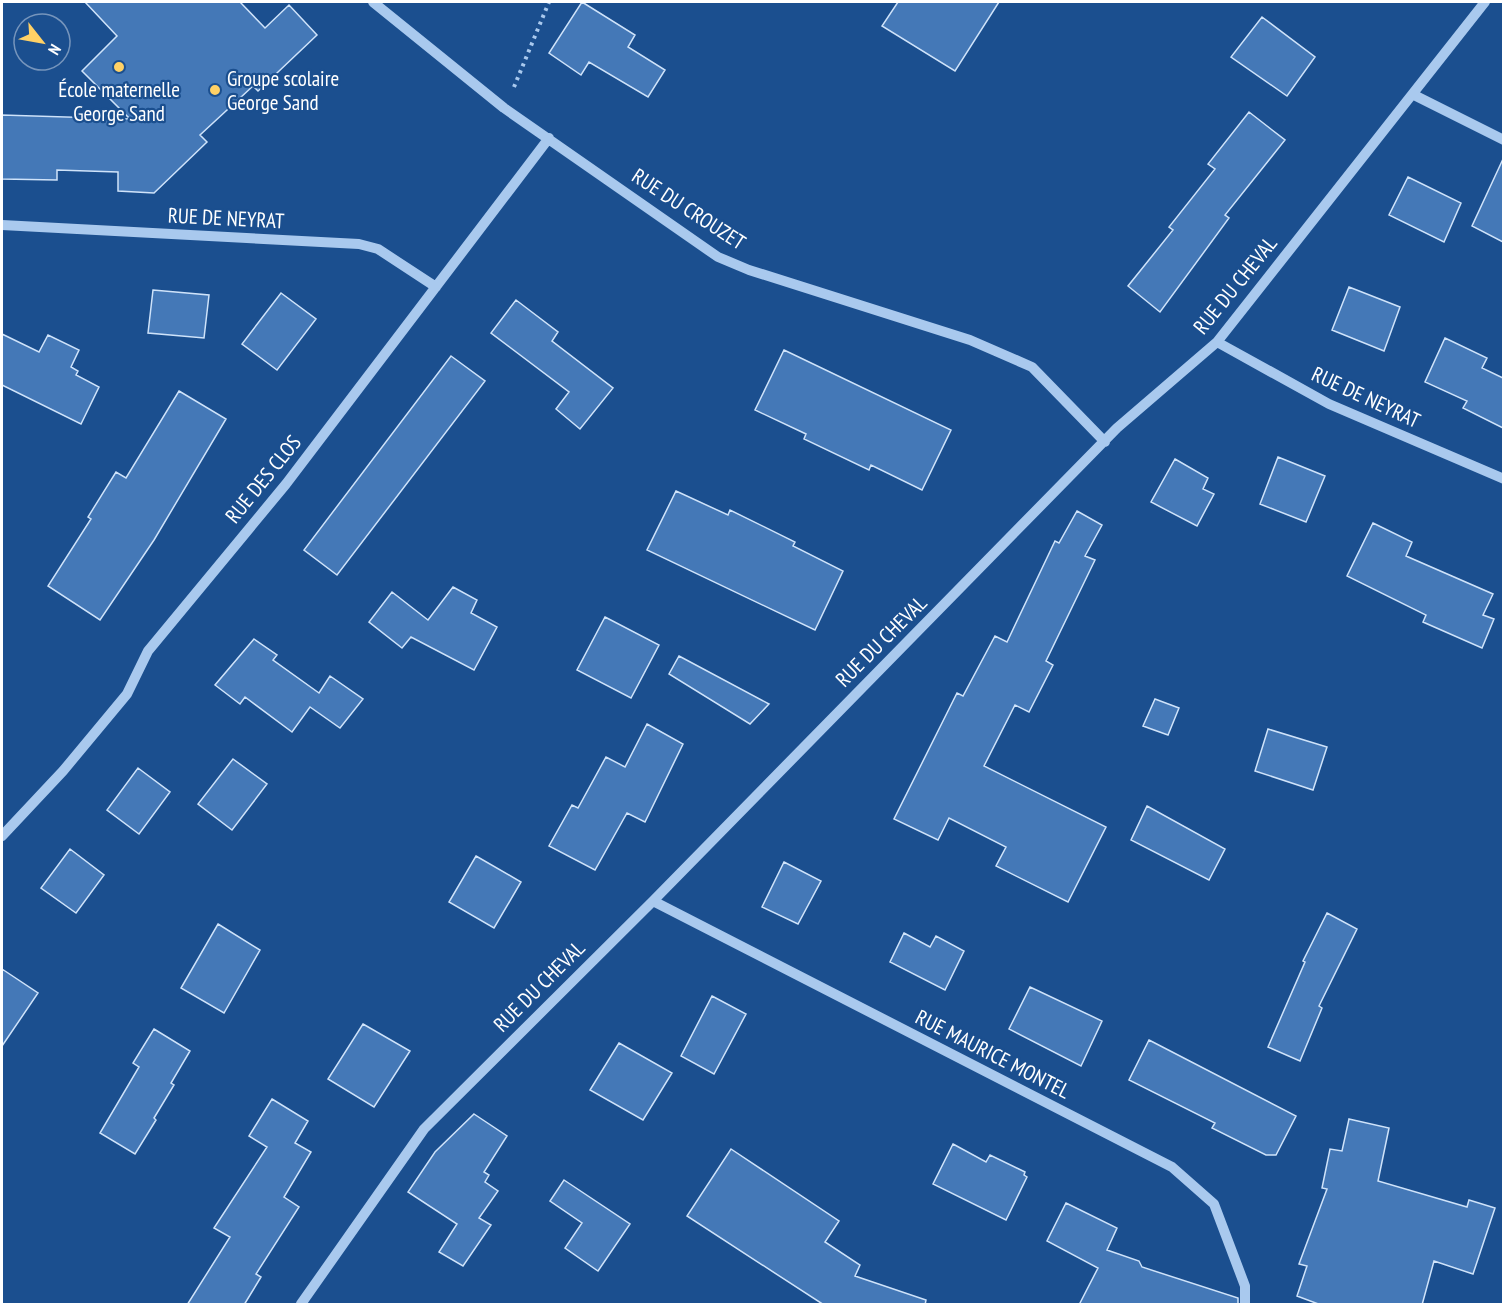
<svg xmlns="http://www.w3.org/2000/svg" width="1505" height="1306" viewBox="0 0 1505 1306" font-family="'PT Sans Narrow',sans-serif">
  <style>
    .building { fill: #4478b7; stroke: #cfe3fa; stroke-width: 1.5 }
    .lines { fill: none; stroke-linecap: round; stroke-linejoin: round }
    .path { stroke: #a9c9ee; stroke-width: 4; stroke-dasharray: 3 4.5; stroke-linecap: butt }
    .minor { stroke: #a9c9ee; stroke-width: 10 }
    .poi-dot { fill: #ffd166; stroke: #1b4f8f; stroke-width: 2 }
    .labels { text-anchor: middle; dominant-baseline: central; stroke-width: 4.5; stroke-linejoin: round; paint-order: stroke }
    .poi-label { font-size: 21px; fill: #fff; stroke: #1b4f8f; text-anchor: start }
    .street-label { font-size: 21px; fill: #fff; stroke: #1b4f8f }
  </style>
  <rect width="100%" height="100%" fill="#1b4f8f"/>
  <path class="building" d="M85,2H240L265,28L289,5L317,35L258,91L253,86L200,135L207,142L154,193L118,191V172L57,170V180L2,179V115L130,119L82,71L117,36Z
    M582,2L635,35L628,47L665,70L648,97L589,62L581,75L549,53Z
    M898,2H999L955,71L882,26Z
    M1262,17L1315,57L1287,96L1231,57Z
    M1249,112L1285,140L1225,215L1229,218L1160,312L1128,286L1173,230L1169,227L1215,169L1208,164Z
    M1503,159V242L1472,226Z
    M1408,177L1461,203L1444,242L1389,215Z
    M1349,287L1400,307L1384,351L1332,330Z
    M153,290L209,295L204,338L148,333Z
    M281,293L316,319L277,370L242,344Z
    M516,300L558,332L552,341L613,388L580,429L556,409L569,392L491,333Z
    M2,334L39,352L48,335L79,350L71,367L78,371L76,375L99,387L81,424L2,385Z
    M1445,338L1487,358L1482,368L1503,378V428L1463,408L1467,401L1425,382Z
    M784,350L951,430L922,490L871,465L869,470L804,439L806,434L755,410Z
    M451,356L485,381L337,575L304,550Z
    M179,391L226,419L154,540L100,620L48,586L91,519L88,517L116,472L126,478Z
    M1278,457L1325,476L1306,522L1260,504Z
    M1175,459L1208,478L1203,489L1214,494L1197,526L1151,502Z
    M676,491L728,515L730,510L795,542L793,546L843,571L815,630L647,550Z
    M1077,511L1102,525L1085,556L1095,560L1046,661L1053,665L1029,712L1015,705L984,766L1106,827L1068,902L996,866L1006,847L949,818L938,840L894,819L957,693L963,696L995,636L1007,642L1055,541L1059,543Z
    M1373,523L1412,542L1406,556L1493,594L1483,615L1494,619L1482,648L1423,622L1426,615L1347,576Z
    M453,587L477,600L471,613L497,627L474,670L411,637L402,648L369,622L392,592L428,620Z
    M605,617L659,645L631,698L577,670Z
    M254,639L277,655L273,660L319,693L330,676L363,699L340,728L310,707L292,732L245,697L240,704L215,685Z
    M679,656L769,704L750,724L669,674Z
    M1155,699L1179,708L1168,735L1143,726Z
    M647,724L683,744L645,822L627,813L595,870L549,846L572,805L578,808L606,757L625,767Z
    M1268,729L1327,747L1313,790L1255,771Z
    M233,759L267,784L232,830L198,804Z
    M138,768L170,792L139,834L107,810Z
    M1147,806L1225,849L1209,880L1131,840Z
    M70,849L104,875L76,913L41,888Z
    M476,856L521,882L494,928L449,902Z
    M784,862L821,881L798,924L762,907Z
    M1327,913L1357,929L1319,1006L1322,1008L1300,1061L1268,1047L1305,962L1303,961Z
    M218,924L260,950L224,1013L181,988Z
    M904,933L930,947L936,936L964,951L945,990L890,962Z
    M2,969L38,993L2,1046Z
    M1030,987L1102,1021L1081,1066L1009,1029Z
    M712,996L746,1014L714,1074L681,1056Z
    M363,1024L410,1051L374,1107L328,1079Z
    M154,1029L190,1051L171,1083L174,1085L154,1118L156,1120L135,1154L100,1133L139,1067L133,1063Z
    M1149,1040L1296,1116L1276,1155H1266L1212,1128L1215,1123L1129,1080Z
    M619,1043L672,1073L643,1120L590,1090Z
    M272,1099L308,1121L295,1143L311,1152L284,1197L299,1207L256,1274L261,1277L244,1305H187L230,1237L214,1228L267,1147L249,1136Z
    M474,1114L507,1136L484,1172L489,1175L485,1182L498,1191L479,1218L491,1225L463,1266L439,1252L457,1224L408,1192L435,1152Z
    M1349,1119L1389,1128L1378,1181L1467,1207L1469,1200L1495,1208L1473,1274L1434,1261L1422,1305H1321L1297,1296L1307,1266L1299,1264L1327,1189L1322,1188L1330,1149L1342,1151Z
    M953,1144L986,1162L990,1155L1025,1172L1024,1175L1027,1177L1006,1220L933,1184Z
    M731,1149L839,1221L825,1242L860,1265L855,1276L926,1300L925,1305H824L687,1216Z
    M564,1180L630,1224L598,1271L565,1248L582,1223L550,1201Z
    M1066,1203L1117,1228L1107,1250L1139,1261L1142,1267L1238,1298V1305H1079L1098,1268L1047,1241Z"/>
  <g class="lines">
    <path class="path" d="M514,87L549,2"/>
    <path class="minor" d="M373,2L504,108L718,257L749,270L970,340L1032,367L1105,442
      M1414,95L1504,140
      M2,225L359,244L378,249L436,287
      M1217,342L1329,404L1504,479
      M2,836L63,771L127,694L148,651L286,484L549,138
      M653,901L1172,1167L1214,1204L1245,1286V1304
      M301,1304L424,1129L653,901L1117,428L1217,342L1485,2"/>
  </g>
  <g class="poi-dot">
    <circle cx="119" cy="67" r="6"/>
    <circle cx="215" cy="90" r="6"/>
  </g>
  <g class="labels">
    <g class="poi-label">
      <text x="227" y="78">Groupe scolaire<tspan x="227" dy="24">George Sand</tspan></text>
      <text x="119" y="89" text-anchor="middle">École maternelle<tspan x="119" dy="24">George Sand</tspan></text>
    </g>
    <g class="street-label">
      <text transform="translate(689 209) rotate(33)">RUE DU CROUZET</text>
      <text transform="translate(226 218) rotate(3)">RUE DE NEYRAT</text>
      <text transform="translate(1235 285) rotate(-51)">RUE DU CHEVAL</text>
      <text transform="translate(1366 397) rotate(25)">RUE DE NEYRAT</text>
      <text transform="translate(263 479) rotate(-51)">RUE DES CLOS</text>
      <text transform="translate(881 641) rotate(-45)">RUE DU CHEVAL</text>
      <text transform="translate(539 986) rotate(-45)">RUE DU CHEVAL</text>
      <text transform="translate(993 1054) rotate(27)">RUE MAURICE MONTEL</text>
    </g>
  </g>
  <rect width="1505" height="1306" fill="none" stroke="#ffffff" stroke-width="6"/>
  <g transform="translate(42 42) rotate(121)"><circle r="28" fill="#1b4f8f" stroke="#7695bc" stroke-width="1.5"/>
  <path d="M0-4.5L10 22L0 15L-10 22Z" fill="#ffd166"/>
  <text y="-9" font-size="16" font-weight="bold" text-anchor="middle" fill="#ffffff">N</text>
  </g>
</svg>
